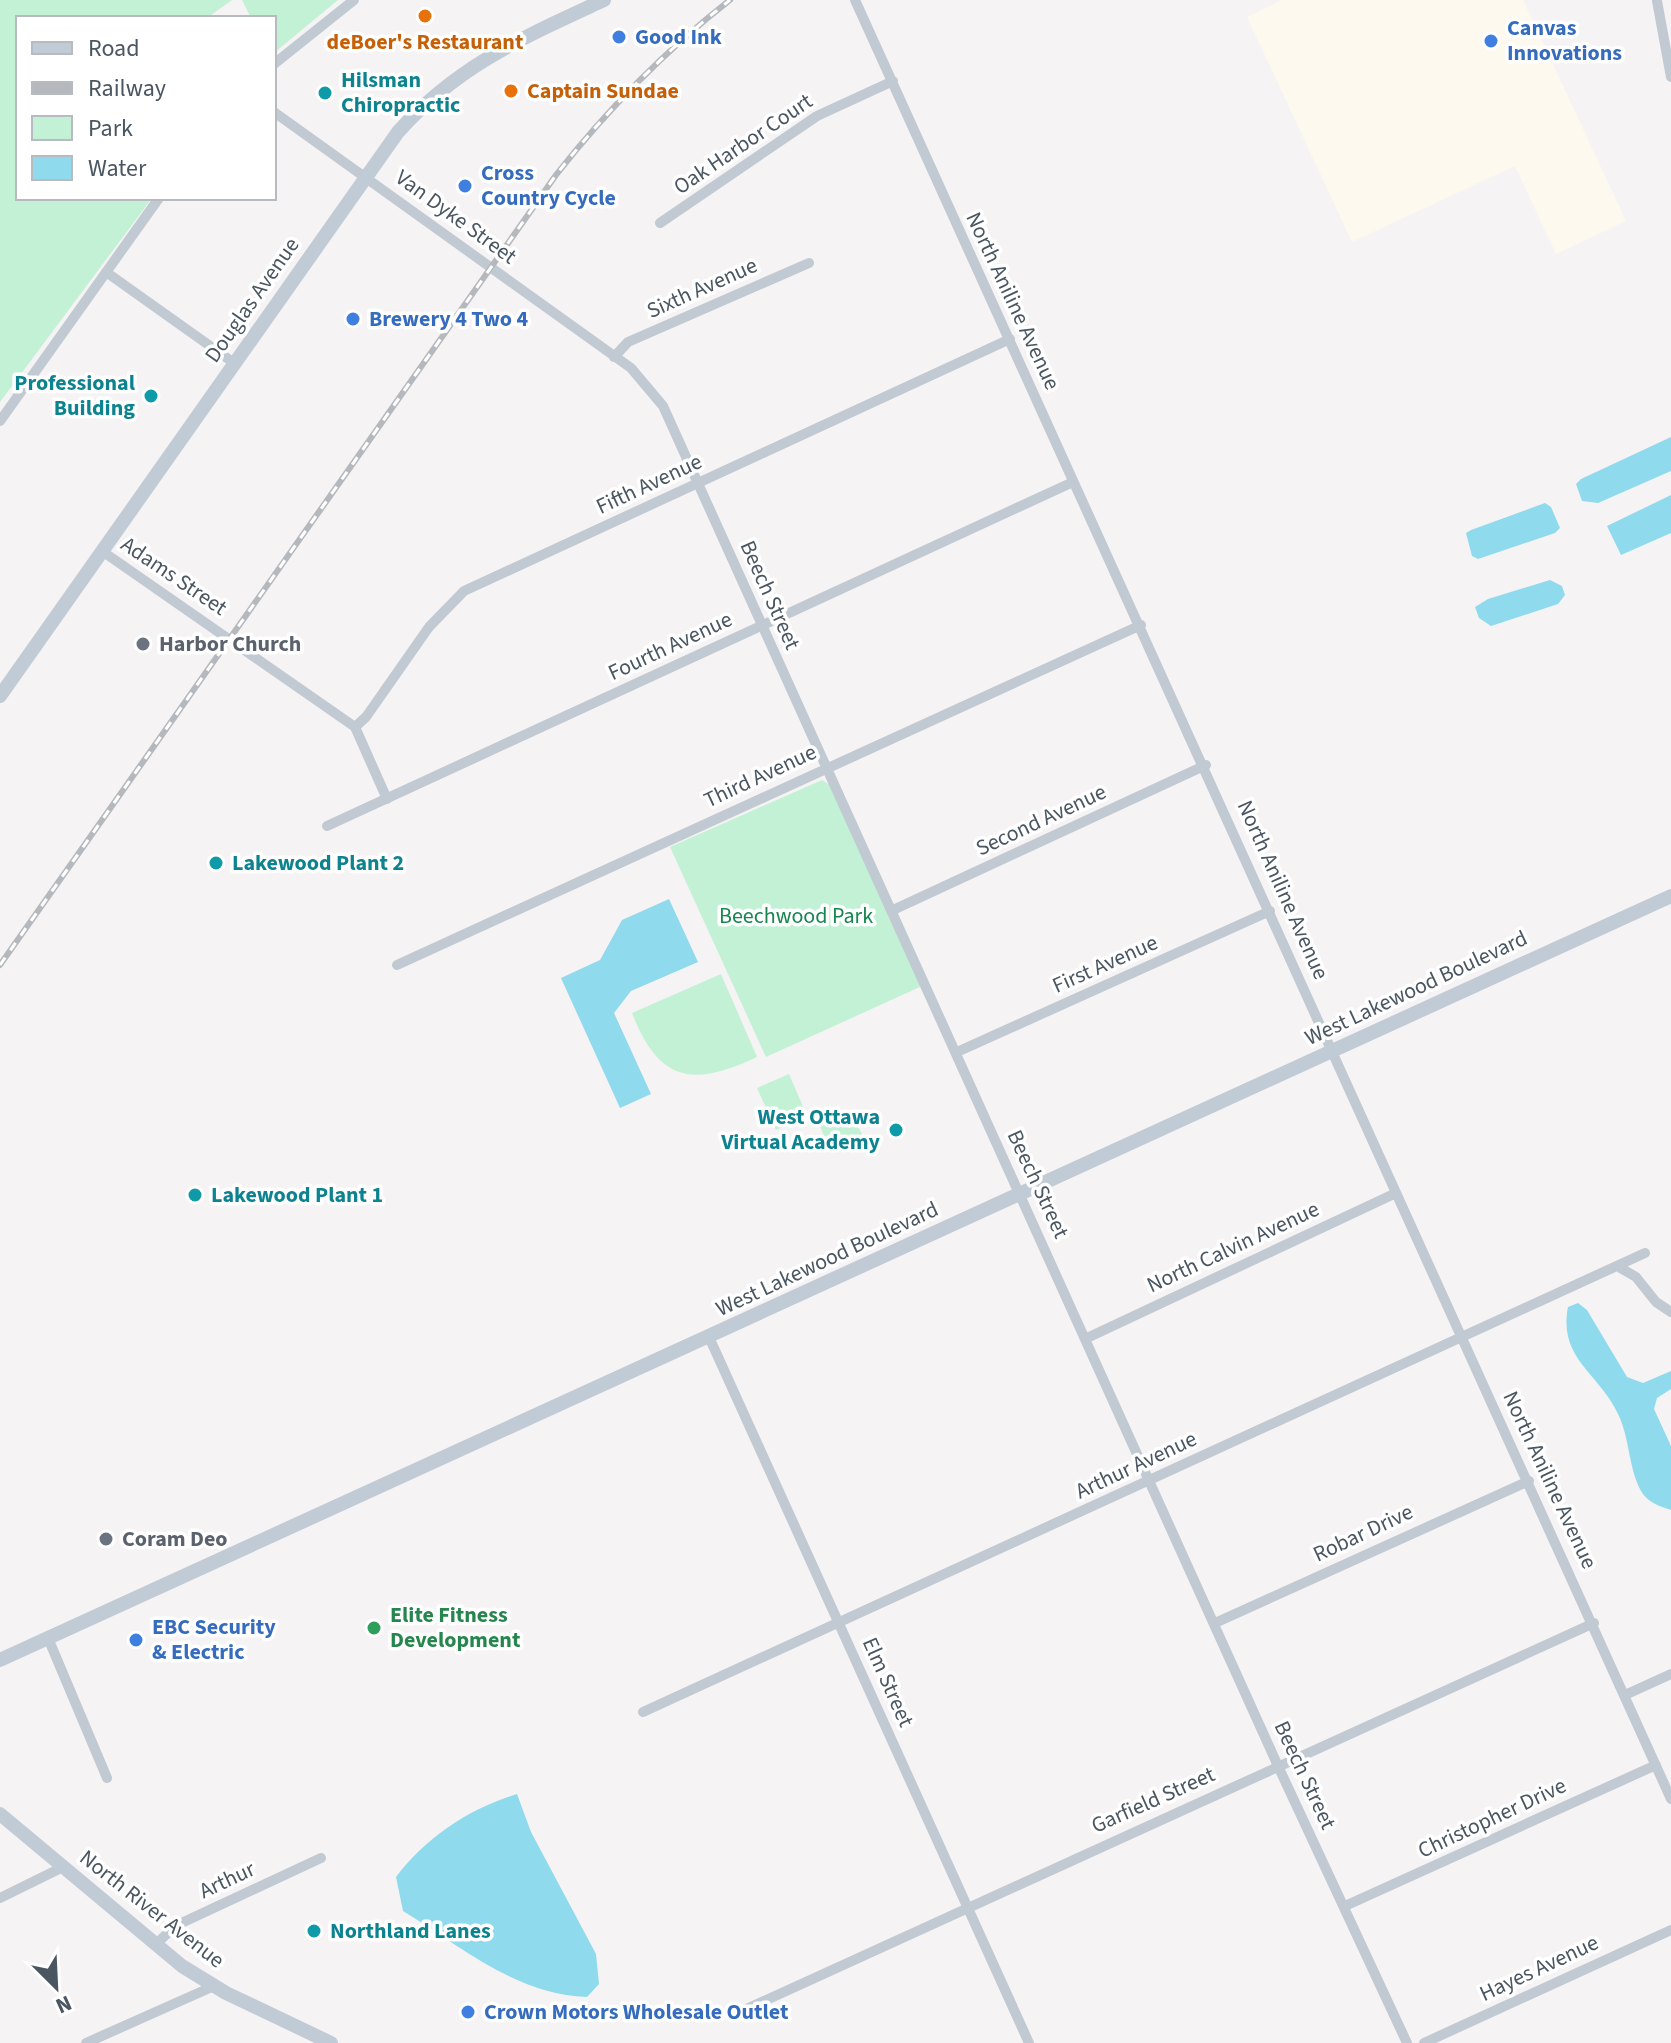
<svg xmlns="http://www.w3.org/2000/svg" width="1671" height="2043" viewBox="0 0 1671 2043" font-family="'Source Sans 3',sans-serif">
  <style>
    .commercial { fill: #fdf9ef }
    .green { fill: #c3f1d5 }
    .water { fill: #90daee }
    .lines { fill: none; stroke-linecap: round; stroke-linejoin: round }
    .street { stroke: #c1cad2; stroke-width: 10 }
    .secondary { stroke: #c1cbd6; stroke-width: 14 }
    .rail-casing { stroke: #b5b8bd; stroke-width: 6 }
    .rail { stroke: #fff; stroke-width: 3; stroke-dasharray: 9; stroke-linecap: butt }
    .food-dot { fill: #e8710a; stroke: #fff; stroke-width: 3 }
    .shop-dot { fill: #3f7fe0; stroke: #fff; stroke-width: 3 }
    .culture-dot { fill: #0f9aa8; stroke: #fff; stroke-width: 3 }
    .worship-dot { fill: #6b7280; stroke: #fff; stroke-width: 3 }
    .leisure-dot { fill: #2e9e5b; stroke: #fff; stroke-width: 3 }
    .labels { text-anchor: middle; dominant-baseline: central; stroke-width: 7; stroke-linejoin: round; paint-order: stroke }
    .shop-label { font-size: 22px; font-weight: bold; fill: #366cbe; stroke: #fff; text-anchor: start }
    .food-label { font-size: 22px; font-weight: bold; fill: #c56008; stroke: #fff }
    .culture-label { font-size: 22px; font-weight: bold; fill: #0d838f; stroke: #fff; text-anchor: start }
    .street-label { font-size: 22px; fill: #4a5661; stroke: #fff }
    .worship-label { font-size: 22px; font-weight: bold; fill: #5b616d; stroke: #fff; text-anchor: start }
    .park-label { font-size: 22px; fill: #17864f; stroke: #fff }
    .leisure-label { font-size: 22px; font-weight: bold; fill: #27864d; stroke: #fff; text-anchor: start }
  </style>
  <rect width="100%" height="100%" fill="#f5f3f3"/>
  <path class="commercial" d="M1282,0H1523L1626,221L1556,254L1515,166L1352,242L1247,17Z"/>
  <path class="green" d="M0,0H232L211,15L212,18H18V198H152L0,402Z
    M242,0H338L274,53V18H251Z
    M822,780L830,785L922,986L766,1057L670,847Z
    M721,974L757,1057C694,1087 659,1083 632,1013Z
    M789,1074L807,1116L776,1130L757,1088Z
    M852,1115L862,1134L829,1148L820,1126Z"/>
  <path class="water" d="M1671,437V471L1598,503L1582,501L1576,484L1581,479Z
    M1671,495V533L1621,555L1607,526Z
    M1545,503L1551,507L1560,528L1555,533L1478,559L1472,556L1466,533L1471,530Z
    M1550,580L1562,586L1565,595L1558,604L1491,626L1479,618L1475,607L1488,599Z
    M669,899L698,962L631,991L614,1013L651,1094L620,1108L561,978L600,960L622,920Z
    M1578,1303L1587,1310L1627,1377L1643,1383L1671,1371V1389L1657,1398L1654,1409L1671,1446V1510C1659,1506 1647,1502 1641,1491C1628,1467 1630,1438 1618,1414C1599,1373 1558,1359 1568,1307Z
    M517,1794L531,1832L596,1954L599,1984L587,1997C516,1995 461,1946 403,1911L396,1877C426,1837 470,1808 517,1794Z"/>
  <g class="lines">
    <path class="street" d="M855,0C1129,598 1400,1198 1671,1799
      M1657,1L1671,77
      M274,64L354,0
      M274,112L631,368L663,406L1278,1766L1407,2043
      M660,223L817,116L893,81
      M106,272L234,363
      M614,357L628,342L809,263
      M0,421L159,198
      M102,551L355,727L387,799
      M355,727L366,717L429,627L464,591L1010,339
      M327,826L1073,482
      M893,910L1206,765
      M397,965L1141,625
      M957,1052L1270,911
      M1617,1266L1636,1277L1656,1302L1671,1312
      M709,1337L1029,2043
      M1087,1338L1396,1193
      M1215,1623L1529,1481
      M48,1638L107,1778
      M1625,1695L1671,1674
      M643,1712L1645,1253
      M0,1898L63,1867
      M1345,1906L1656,1765
      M155,1945L175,1926L321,1858
      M731,2016L1594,1623
      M86,2043L214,1986
      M1424,2043L1671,1930"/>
    <path class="secondary" d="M0,696L398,132C458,65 524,37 604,0
      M0,1660L1671,896
      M0,1814L182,1966L226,1993L331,2043"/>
    <g class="rail-casing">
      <path id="rail" d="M0,965L556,175C607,110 665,51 730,0"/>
    </g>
    <use href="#rail" class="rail"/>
  </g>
  <g class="food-dot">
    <circle cx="425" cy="16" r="8"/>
    <circle cx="511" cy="91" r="8"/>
  </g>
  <g class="shop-dot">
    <circle cx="619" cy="37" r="8"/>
    <circle cx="1491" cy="41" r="8"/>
    <circle cx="465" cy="186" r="8"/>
    <circle cx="353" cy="319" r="8"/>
    <circle cx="136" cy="1640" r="8"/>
    <circle cx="468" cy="2012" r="8"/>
  </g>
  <g class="culture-dot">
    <circle cx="325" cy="93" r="8"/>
    <circle cx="151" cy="396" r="8"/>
    <circle cx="216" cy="863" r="8"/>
    <circle cx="896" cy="1130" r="8"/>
    <circle cx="195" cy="1195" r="8"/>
    <circle cx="314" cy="1931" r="8"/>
  </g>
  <g class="worship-dot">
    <circle cx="143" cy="644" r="8"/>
    <circle cx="106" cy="1539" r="8"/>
  </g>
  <circle class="leisure-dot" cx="374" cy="1628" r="8"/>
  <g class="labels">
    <g class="shop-label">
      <text x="1507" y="28">Canvas<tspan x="1507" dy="25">Innovations</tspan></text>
      <text x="635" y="37">Good Ink</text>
      <text x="481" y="173">Cross<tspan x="481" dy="25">Country Cycle</tspan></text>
      <text x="369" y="319">Brewery 4 Two 4</text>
      <text x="152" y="1627">EBC Security<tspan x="152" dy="25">&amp; Electric</tspan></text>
      <text x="484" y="2012">Crown Motors Wholesale Outlet</text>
    </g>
    <g class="food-label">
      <text x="425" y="42">deBoer's Restaurant</text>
      <text x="527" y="91" text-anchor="start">Captain Sundae</text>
    </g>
    <g class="culture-label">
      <text x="341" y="80">Hilsman<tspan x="341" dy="25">Chiropractic</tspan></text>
      <text x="135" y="383" text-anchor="end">Professional<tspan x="135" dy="25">Building</tspan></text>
      <text x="232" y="863">Lakewood Plant 2</text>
      <text x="880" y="1117" text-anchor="end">West Ottawa<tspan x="880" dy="25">Virtual Academy</tspan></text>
      <text x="211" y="1195">Lakewood Plant 1</text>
      <text x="330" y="1931">Northland Lanes</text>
    </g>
    <g class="street-label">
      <text transform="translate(743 144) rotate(-34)">Oak Harbor Court</text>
      <text transform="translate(456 217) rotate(36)">Van Dyke Street</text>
      <text transform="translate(702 288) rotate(-24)">Sixth Avenue</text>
      <text transform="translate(252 300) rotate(-55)">Douglas Avenue</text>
      <text transform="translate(1013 301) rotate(65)">North Aniline Avenue</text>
      <text transform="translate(649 484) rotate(-25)">Fifth Avenue</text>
      <text transform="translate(174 576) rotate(34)">Adams Street</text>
      <text transform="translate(770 595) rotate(66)">Beech Street</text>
      <text transform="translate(670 646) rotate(-25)">Fourth Avenue</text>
      <text transform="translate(760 776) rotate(-25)">Third Avenue</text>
      <text transform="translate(1041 820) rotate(-25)">Second Avenue</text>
      <text transform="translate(1283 890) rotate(66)">North Aniline Avenue</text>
      <text transform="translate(1105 964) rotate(-24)">First Avenue</text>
      <text transform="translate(1416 988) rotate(-25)">West Lakewood Boulevard</text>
      <text transform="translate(1038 1184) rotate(65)">Beech Street</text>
      <text transform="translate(1233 1247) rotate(-25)">North Calvin Avenue</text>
      <text transform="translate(827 1259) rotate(-25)">West Lakewood Boulevard</text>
      <text transform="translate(1136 1465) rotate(-25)">Arthur Avenue</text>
      <text transform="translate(1550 1480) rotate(65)">North Aniline Avenue</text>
      <text transform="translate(1363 1533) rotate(-25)">Robar Drive</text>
      <text transform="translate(888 1682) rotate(66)">Elm Street</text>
      <text transform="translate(1305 1775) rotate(65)">Beech Street</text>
      <text transform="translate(1153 1800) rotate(-24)">Garfield Street</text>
      <text transform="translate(1492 1818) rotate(-25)">Christopher Drive</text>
      <text transform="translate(227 1880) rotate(-25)">Arthur</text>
      <text transform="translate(152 1909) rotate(38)">North River Avenue</text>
      <text transform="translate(1539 1968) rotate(-25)">Hayes Avenue</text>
    </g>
    <g class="worship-label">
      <text x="159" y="644">Harbor Church</text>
      <text x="122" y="1539">Coram Deo</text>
    </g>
    <g class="park-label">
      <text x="796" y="916">Beechwood Park</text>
    </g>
    <g class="leisure-label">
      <text x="390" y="1615">Elite Fitness<tspan x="390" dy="25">Development</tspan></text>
    </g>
  </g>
  <rect x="16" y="16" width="260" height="184" fill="#ffffff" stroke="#b7bbc0" stroke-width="2"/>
  <rect x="32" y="42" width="40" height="12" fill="#c1cbd6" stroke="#b7bbc0" stroke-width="2"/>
  <text x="88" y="56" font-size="24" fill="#4a5661">Road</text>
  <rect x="32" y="82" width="40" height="12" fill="#b5b8bd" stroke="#b7bbc0" stroke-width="2"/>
  <text x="88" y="96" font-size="24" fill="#4a5661">Railway</text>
  <rect x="32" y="116" width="40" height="24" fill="#c3f1d5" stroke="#b7bbc0" stroke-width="2"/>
  <text x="88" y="136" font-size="24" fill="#4a5661">Park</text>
  <rect x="32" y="156" width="40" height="24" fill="#90daee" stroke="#b7bbc0" stroke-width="2"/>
  <text x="88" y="176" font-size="24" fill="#4a5661">Water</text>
  <g transform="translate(56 1987) rotate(156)" stroke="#ffffff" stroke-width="6" paint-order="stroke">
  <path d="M0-6L14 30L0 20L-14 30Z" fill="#4a5661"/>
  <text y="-12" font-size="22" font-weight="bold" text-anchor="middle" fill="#4a5661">N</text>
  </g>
</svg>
